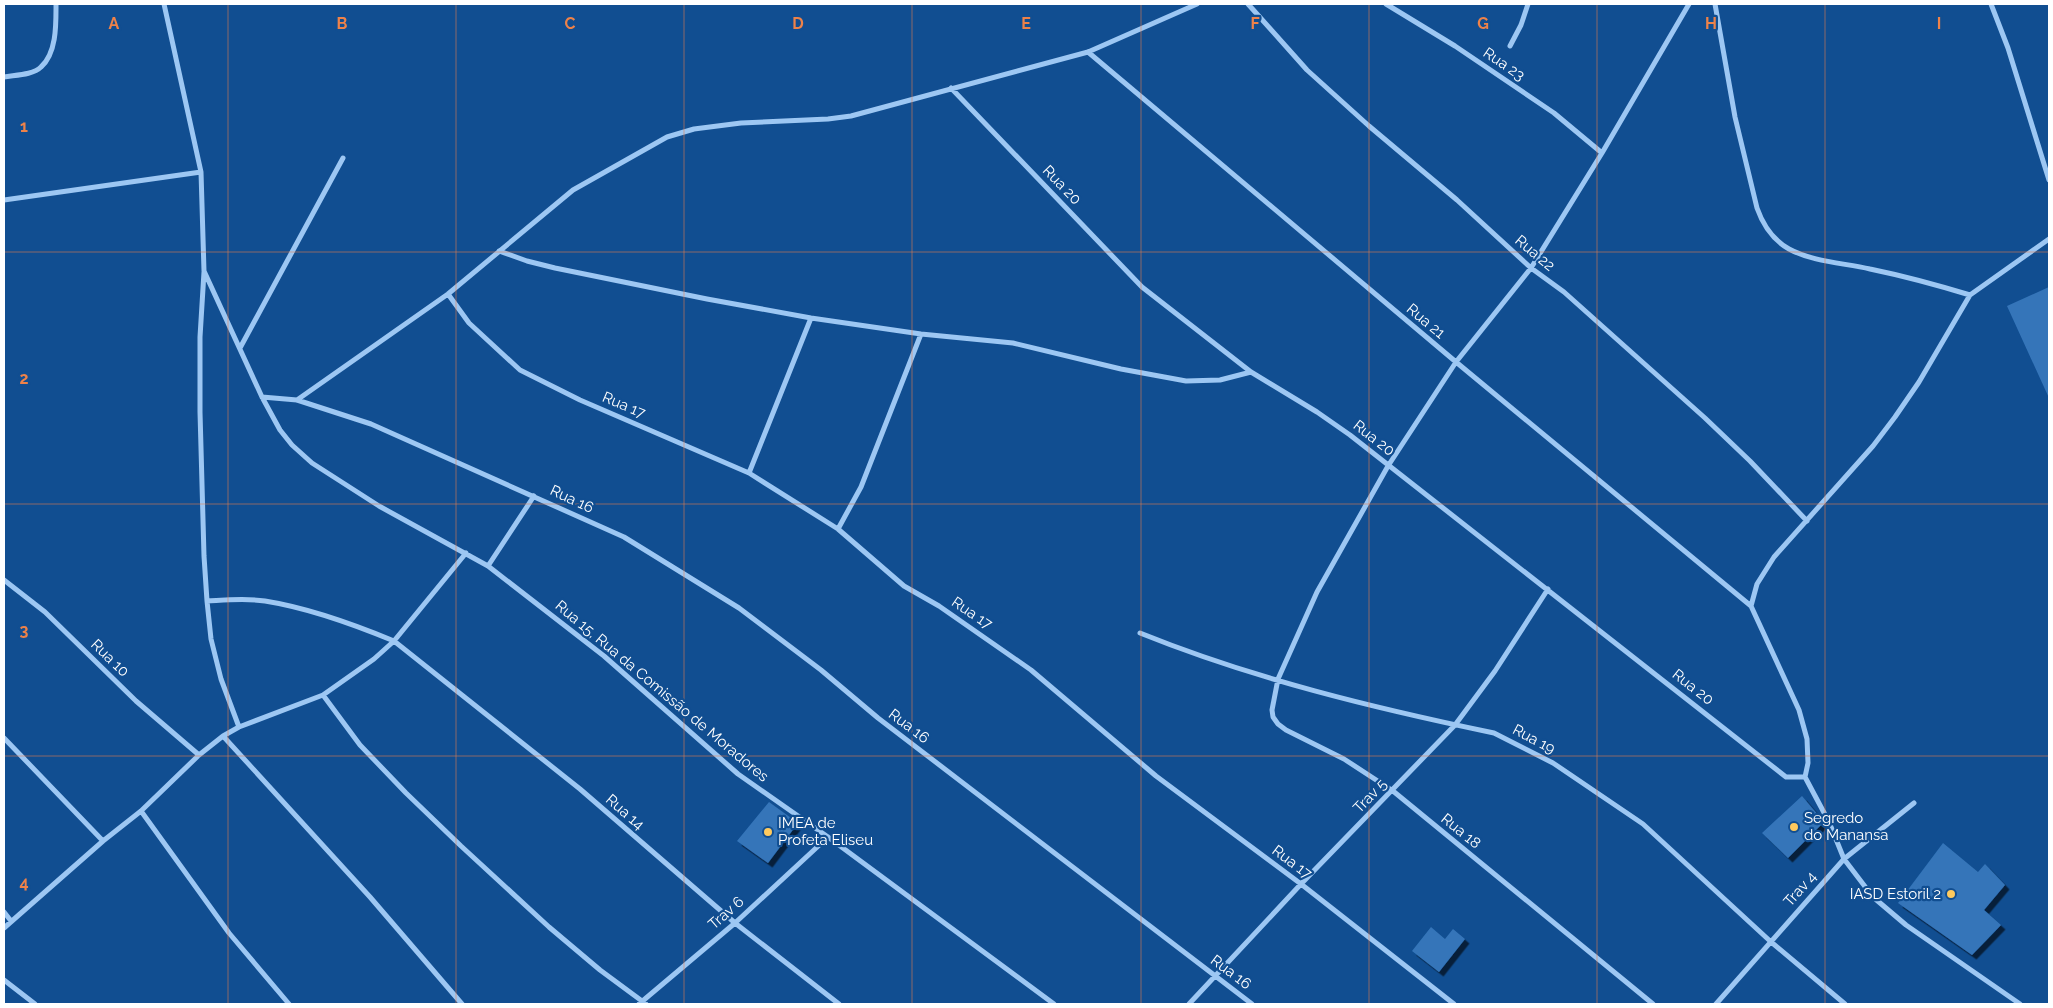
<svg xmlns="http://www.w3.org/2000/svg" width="2053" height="1008" viewBox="0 0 2053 1008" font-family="Raleway,sans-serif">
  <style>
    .building { fill: #3575b9; filter: url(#shadow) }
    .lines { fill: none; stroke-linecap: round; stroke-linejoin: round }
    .street { stroke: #9dc7f3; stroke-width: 5 }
    .grid { fill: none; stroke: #ee8249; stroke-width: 1; stroke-opacity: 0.55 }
    .poi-dot { fill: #ffca5e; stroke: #114e91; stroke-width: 2 }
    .labels { text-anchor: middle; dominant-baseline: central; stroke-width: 4.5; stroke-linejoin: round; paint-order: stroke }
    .street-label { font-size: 15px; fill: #fff; stroke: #114e91 }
    .poi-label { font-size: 15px; fill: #fff; stroke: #114e91; text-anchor: start }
    .grid-label { font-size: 16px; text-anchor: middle; font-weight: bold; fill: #ee8249; stroke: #114e91; stroke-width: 4.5; stroke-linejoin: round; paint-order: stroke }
  </style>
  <defs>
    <filter id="shadow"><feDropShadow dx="4.5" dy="4.5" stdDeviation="0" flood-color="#0009"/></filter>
  </defs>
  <rect width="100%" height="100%" fill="#114e91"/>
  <path class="building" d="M2049,287V398L2007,306Z
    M1802,796L1824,822L1788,858L1762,833Z
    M769,802L798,823L768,863L737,841Z
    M1943,843L1978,872L1985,864L2005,885L1984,910L2001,925L1972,955L1898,903Z
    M1431,927L1445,939L1453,929L1465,939L1439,972L1412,951Z"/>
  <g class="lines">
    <path class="street" d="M164,4L201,172L204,271L262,397L280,430L292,445L312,463L379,506L488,566L604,656L738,774L828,837L1054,1004
      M1248,4L1307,70L1369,126L1457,200L1531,268L1564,292L1705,418L1750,461L1807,521
      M1386,4L1455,46L1554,113L1602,153
      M1715,4L1735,117L1757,208C1763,225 1773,240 1789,249C1813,262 1844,263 1870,269C1904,276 1937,285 1970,295
      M1991,4L2008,48L2049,180
      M1510,46L1521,25L1528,4
      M1088,52L1456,362L1751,606
      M4,77C15,75 33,75 41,67C57,53 56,23 56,4
      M951,88L1142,287L1251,372L1317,412L1350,435L1786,777H1805
      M4,200L201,172
      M499,251L527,261L555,268L707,299L811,318L921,334L1013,343L1121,369L1186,381L1220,380L1251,372
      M204,272L200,337V412L204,556L207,601L211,639L221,679L239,727
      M448,294L469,323L520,370L580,400L749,473L838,529L904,586L939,606L1031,670L1156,776L1301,884L1454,1004
      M240,348L343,158
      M262,397L297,400L371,424L624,537L739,608L821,670L878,718L1252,1004
      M297,400L448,294L573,190L667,137L694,129L741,123L828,119L851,116L1088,52L1197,4
      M749,473L811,318
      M838,529L861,487L921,334
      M488,566L534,496
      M4,580L45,612L136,701L199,755
      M207,601C226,600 246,598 265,601C309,608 353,624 394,641L580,789L735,923L839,1004
      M1140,633C1254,679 1374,708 1494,733L1553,763L1643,824L1770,941L1845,1004
      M323,695L360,745L406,793L461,846L549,927L600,970L646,1004
      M223,736L370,897L462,1004
      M4,738L103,841
      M141,811L229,933L289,1004
      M4,912L11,921
      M4,928L103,841L141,811L199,755L223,736L239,727L323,695L374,659L394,641L466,553
      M4,980L35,1004
      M639,1004L735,923L828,837
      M1189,1004L1301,884L1455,725L1495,671L1548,589
      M1653,1004L1393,791L1344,759L1286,730L1278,724L1273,717L1272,710L1278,679L1317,592L1388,466L1456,362L1531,268L1602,153L1689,4
      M1716,1004L1844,859L1914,803
      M2020,1004L1906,925L1873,897L1844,859L1829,822L1805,777L1808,763L1807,739L1799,710L1751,606L1757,584L1774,557L1873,446L1895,417L1919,382L1970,295L2049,239"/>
  </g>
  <path class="grid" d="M228,4V1004M456,4V1004M684,4V1004M912,4V1004M1141,4V1004M1369,4V1004M1597,4V1004M1825,4V1004M4,252H2049M4,504H2049M4,756H2049"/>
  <g class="poi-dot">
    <circle cx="1794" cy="827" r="5"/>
    <circle cx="768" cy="832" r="5"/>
    <circle cx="1951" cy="894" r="5"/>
  </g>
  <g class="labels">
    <g class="street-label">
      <text transform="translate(1504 64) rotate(34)">Rua 23</text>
      <text transform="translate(1062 185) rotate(46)">Rua 20</text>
      <text transform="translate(1535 253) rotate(40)">Rua 22</text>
      <text transform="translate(1426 321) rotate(40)">Rua 21</text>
      <text transform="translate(624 405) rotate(23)">Rua 17</text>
      <text transform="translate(1374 438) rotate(38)">Rua 20</text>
      <text transform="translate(572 499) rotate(25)">Rua 16</text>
      <text transform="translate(972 613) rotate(34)">Rua 17</text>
      <text transform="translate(110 658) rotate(44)">Rua 10</text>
      <text transform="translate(1693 687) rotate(38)">Rua 20</text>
      <text transform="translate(662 691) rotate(40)">Rua 15, Rua da Comissão de Moradores</text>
      <text transform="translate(909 726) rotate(37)">Rua 16</text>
      <text transform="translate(1534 739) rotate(28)">Rua 19</text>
      <text transform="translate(1370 796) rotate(-46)">Trav 5</text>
      <text transform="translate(625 812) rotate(41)">Rua 14</text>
      <text transform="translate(1461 831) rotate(39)">Rua 18</text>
      <text transform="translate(1292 862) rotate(37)">Rua 17</text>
      <text transform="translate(1800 889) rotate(-48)">Trav 4</text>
      <text transform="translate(726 913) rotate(-41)">Trav 6</text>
      <text transform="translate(1231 972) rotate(37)">Rua 16</text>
    </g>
    <g class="poi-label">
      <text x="1804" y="818">Segredo<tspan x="1804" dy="17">do Manansa</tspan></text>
      <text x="778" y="823">IMEA de<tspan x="778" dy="17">Profeta Eliseu</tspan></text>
      <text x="1941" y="894" text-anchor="end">IASD Estoril 2</text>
    </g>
  </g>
  <g class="grid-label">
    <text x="114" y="29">A</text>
    <text x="342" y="29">B</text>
    <text x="570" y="29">C</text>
    <text x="798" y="29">D</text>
    <text x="1026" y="29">E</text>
    <text x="1255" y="29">F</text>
    <text x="1483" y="29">G</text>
    <text x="1711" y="29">H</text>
    <text x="1939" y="29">I</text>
    <text x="24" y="132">1</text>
    <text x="24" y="384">2</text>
    <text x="24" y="636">3</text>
    <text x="24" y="888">4</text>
  </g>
  <rect width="2053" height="1008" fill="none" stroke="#ffffff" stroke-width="10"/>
</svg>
